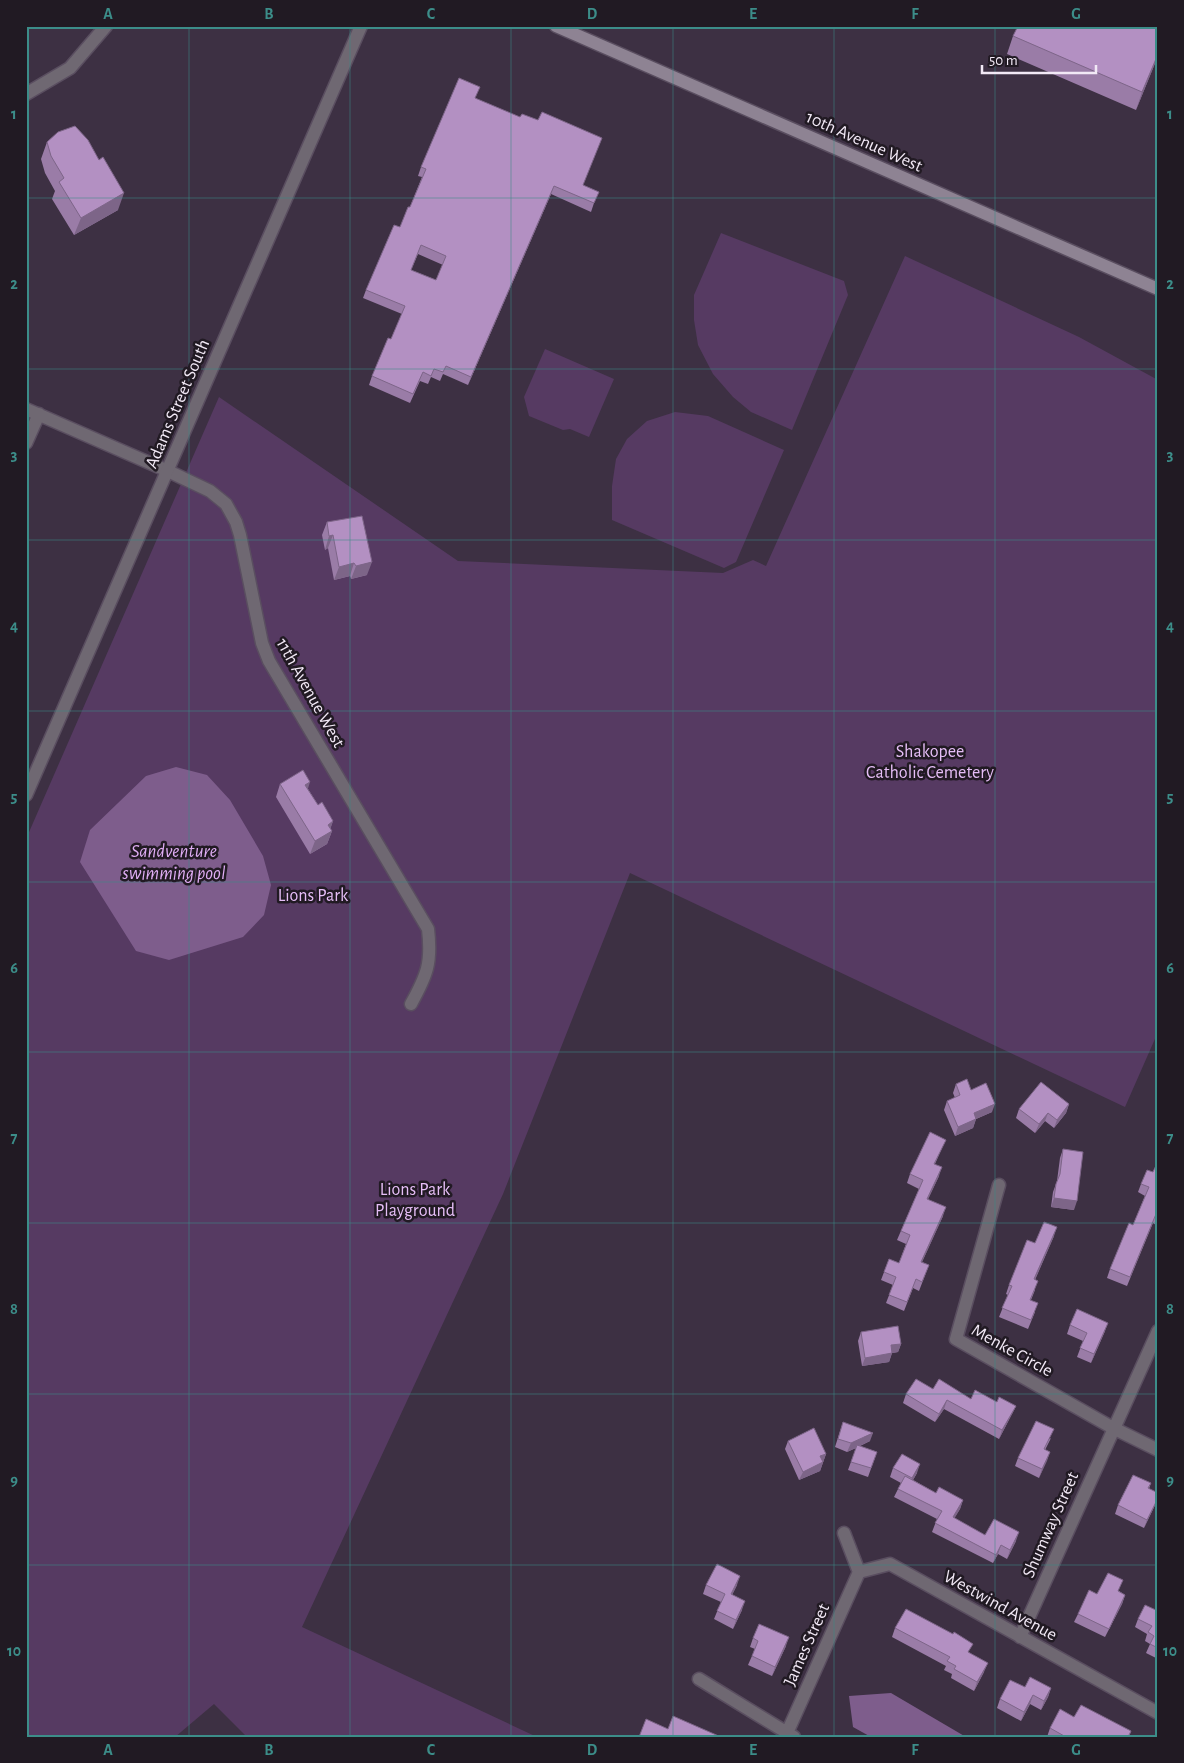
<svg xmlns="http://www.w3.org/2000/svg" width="1184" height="1763" viewBox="0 0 1184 1763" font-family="'Alegreya Sans',sans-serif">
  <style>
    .green { fill: #563a62 }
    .water { fill: #7e5d8c }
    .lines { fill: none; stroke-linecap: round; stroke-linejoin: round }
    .minor-casing { stroke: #5a4e60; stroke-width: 15 }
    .tertiary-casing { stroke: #5a4e60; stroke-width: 15 }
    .secondary-casing { stroke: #5a4e60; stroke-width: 15 }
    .minor { stroke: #6f6872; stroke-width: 12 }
    .tertiary { stroke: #6f6872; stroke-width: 12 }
    .secondary { stroke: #8e8393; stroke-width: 12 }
    .wall { fill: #9a7ca7; fill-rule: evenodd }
    .shaded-wall { fill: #7d6588 }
    .building { fill: #b390c2; stroke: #7d6588; fill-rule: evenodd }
    .grid { fill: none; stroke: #3c8d89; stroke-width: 1; stroke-opacity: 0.55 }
    .labels { text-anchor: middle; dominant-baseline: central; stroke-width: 5; stroke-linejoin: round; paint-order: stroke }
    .street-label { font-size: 18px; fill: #f2e9f6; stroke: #211a23 }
    .park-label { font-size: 18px; fill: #e6bef7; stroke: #211a23 }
    .water-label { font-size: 19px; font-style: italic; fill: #dfadf4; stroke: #211a23 }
    .neatline { fill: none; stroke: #3c8d89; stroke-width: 2 }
    .grid-label { font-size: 16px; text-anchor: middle; font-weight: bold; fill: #3c8d89 }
  </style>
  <rect width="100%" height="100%" fill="#3d3043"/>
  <path class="green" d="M721,233L844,281L848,295L792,430L751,412L733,397L713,374L698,345L694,320V295Z
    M905,256L1079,337L1158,380V1032L1125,1107L630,873L503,1194L302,1627L537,1737H247L214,1704L175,1737H26V839L219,397L458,561L723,573L753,560L766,566Z
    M545,349L614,379L589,437L570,429L563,430L529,416L524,397Z
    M675,412L708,416L784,450L736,562L724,568L612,520V486L616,459L627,439L647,421Z"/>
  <path class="water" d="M176,767L207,775L230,800L263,856L271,885L264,915L243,937L169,960L136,951L80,862L90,830L146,776Z
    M891,1693L966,1737H871L853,1727L849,1696Z"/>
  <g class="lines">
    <g class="minor-casing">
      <path id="minor" d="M26,94L70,68L106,26
        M26,409L168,471L210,491L226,504L236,522L240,535L262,643L269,661L428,929C432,963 427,975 411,1004
        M26,443L39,414
        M999,1185L956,1339L1113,1428L1158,1450
        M844,1533L859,1572L890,1564L1158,1713
        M1020,1637L1158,1331
        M699,1679L794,1737
        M787,1733L859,1572"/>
    </g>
    <g class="tertiary-casing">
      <path id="tertiary" d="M26,795L361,26"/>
    </g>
    <g class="secondary-casing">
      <path id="secondary" d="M556,26L1158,289"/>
    </g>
    <use href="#minor" class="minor"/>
    <use href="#tertiary" class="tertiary"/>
    <use href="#secondary" class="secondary"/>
  </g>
  <path class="wall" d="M1158,26V56L1136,110L1007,54L1013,36Z
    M475,98L583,185L595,200L591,212L551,194L468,385L443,374L440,381L431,377L428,384L420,381L410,403L369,385L372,376L391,339L402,314L363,298L366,290L400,227L410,207L422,177L418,176L421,167ZM418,254L443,265L436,280L411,270Z
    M47,142L99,160L118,210L74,235L52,199L55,191L45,173L41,159Z
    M327,522L367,575L351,579L350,576L334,580L328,548L325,550L322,535Z
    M280,784L308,789L318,805L333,821L330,829L332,831L327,844L310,854L276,797Z
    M956,1084L971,1090L992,1112L976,1119L973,1128L955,1136L944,1110L947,1101L955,1098L953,1093Z
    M1069,1104L1066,1113L1054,1128L1045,1121L1035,1133L1016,1118L1019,1109Z
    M942,1148L935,1164L939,1176L928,1199L943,1216L922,1262L929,1265L919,1291L913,1288L904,1311L886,1303L893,1285L881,1280L889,1259L899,1263L906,1244L897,1240L919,1189L907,1183L910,1174Z
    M1063,1149L1074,1210L1051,1207L1053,1192L1057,1181L1060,1158Z
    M1158,1161V1221L1156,1225L1153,1223L1127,1286L1107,1278L1110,1269L1133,1225L1145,1196L1138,1192L1141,1184L1153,1172Z
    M1054,1236L1035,1280V1290L1031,1300L1035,1312L1028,1329L999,1317L1008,1295L1006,1294L1009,1285L1035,1243Z
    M1070,1325L1105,1331L1091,1363L1077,1357L1083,1341L1067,1334Z
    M861,1332L901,1344L898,1352L892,1353L889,1362L862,1366L858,1341Z
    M933,1389L971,1399L1016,1406L1012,1414L999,1439L944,1409L935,1422L903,1403L906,1394Z
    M843,1422L870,1441L860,1446L877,1452L868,1477L848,1470L856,1448L847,1452L835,1447Z
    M1051,1438L1045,1450L1050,1452L1039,1478L1015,1466L1018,1458Z
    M788,1441L826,1454L820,1471L799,1480L785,1449Z
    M893,1468L917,1473L913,1480L936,1493L963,1500L960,1509L954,1518L985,1535L1016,1541L1007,1559L998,1554L993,1563L932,1532L937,1519L894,1497L901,1483L890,1477Z
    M1151,1483L1149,1489L1158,1493V1499L1144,1528L1115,1514L1118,1505Z
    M706,1585H737L732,1595L742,1610L733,1629L714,1619L721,1602L703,1594Z
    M1119,1591L1125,1595L1122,1604L1105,1637L1074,1622L1078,1614L1097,1594Z
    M1158,1611V1659L1146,1653L1150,1644L1145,1641L1147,1634L1135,1627L1138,1619Z
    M895,1628L970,1653L984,1672L974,1691L951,1678L952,1674L944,1670L946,1666L892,1637Z
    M753,1638L786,1646L772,1676L748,1665L755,1649L750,1647Z
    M1025,1687L1051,1688L1048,1697L1041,1710L1030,1704L1021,1721L997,1708L1000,1699Z
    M1074,1717L1131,1731L1129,1737H1047L1050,1728Z"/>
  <path class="shaded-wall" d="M1158,54V56L1136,110L1142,92Z
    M554,186L551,194L468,385L471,377Z
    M124,193L118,210L74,235L81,218Z
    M333,535L328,548L325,550L329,536Z
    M372,562L367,575L351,579L356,566Z
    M354,563L350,576L334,580L339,567Z
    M310,782L306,795L305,785Z
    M333,821L329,833L332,831L327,844L310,854L315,841L328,825Z
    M995,1104L992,1112L976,1119L973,1128L955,1136L958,1127L974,1113Z
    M1069,1104L1066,1113L1054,1128L1057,1120Z
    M1048,1113L1045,1121L1035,1133L1039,1124Z
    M942,1167L939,1176L924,1208L927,1199Z
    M1054,1198L1077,1201L1074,1210L1051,1207Z
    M946,1207L943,1216L918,1271L921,1262Z
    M1057,1227L1054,1236L1031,1288L1034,1279Z
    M1108,1323L1105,1331L1091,1363L1094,1354Z
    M901,1344L898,1352L888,1354L891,1345Z
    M892,1353L889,1362L862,1366L865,1358Z
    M947,1400L944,1409L935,1422L939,1414Z
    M1016,1406L1012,1414L999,1439L1002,1430Z
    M873,1433L870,1441L847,1452L851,1443Z
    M1050,1452L1047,1461L1039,1478L1042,1469Z
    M826,1454L820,1471L799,1480L803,1472L820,1456Z
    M920,1464L917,1473L909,1487L912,1478Z
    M1158,1498L1156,1503L1144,1528L1147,1520Z
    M963,1500L960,1509L950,1526L953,1517Z
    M1019,1532L1016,1541L1007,1559L1010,1550Z
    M1001,1545L998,1554L993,1563L996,1555Z
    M740,1576L737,1585L728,1603L731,1594Z
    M1125,1595L1122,1604L1105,1637L1109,1629Z
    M745,1601L742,1610L733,1629L736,1620Z
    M789,1637L786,1646L772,1676L775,1667Z
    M988,1663L984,1672L974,1691L977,1682Z
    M1051,1688L1048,1697L1041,1710L1044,1701Z
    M1033,1695L1030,1704L1021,1721L1024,1712Z"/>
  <path class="building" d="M1018,26H1158V54L1142,92L1013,36Z
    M459,78L480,87L475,98L520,117L522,114L538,120L542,112L602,138L583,185L599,192L594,203L554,186L471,377L446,366L443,372L434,369L431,376L423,372L413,394L372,376L388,338L391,339L405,306L366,290L394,225L400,227L408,207H410L426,169L421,167ZM421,245L446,256L436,280L411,270Z
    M75,126L88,140L99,160L103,157L124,193L81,218L59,182L64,178L51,156L47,142L58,132Z
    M362,516L372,562L356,566L354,563L339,567L333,535L329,536L327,522Z
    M303,770L310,782L305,785L318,805L322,802L333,821L328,825L332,831L315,841L280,784Z
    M967,1079L971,1090L986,1083L995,1104L974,1113L976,1119L958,1127L947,1101L960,1095L956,1084Z
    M1041,1082L1069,1104L1057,1120L1048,1113L1039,1124L1019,1109Z
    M930,1132L946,1140L934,1164L942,1167L927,1199L946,1207L921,1262L929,1265L922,1282L916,1279L907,1302L889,1295L896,1277L884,1272L889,1259L899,1263L910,1235L901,1231L923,1180L910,1174Z
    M1063,1149L1083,1152L1077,1201L1054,1198L1056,1184L1060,1174Z
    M1158,1161V1215L1156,1214L1130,1277L1110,1269L1129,1223L1133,1225L1149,1187L1141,1184L1147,1170L1153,1172Z
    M1044,1222L1057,1227L1034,1279L1038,1281L1030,1300L1038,1303L1031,1320L1002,1308L1012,1286L1009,1285L1027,1240L1035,1243Z
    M1077,1309L1108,1323L1094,1354L1080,1348L1087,1333L1070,1325Z
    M898,1326L901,1344L891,1345L892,1353L865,1358L861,1332Z
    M916,1379L933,1389L939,1379L971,1399L975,1390L997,1402L999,1397L1016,1406L1002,1430L947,1400L939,1414L906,1394Z
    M1036,1421L1054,1429L1044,1449L1050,1452L1042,1469L1018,1458Z
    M843,1422L873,1433L851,1443L838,1439Z
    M814,1428L826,1454L820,1456L823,1462L803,1472L788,1441Z
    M857,1445L877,1452L871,1468L851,1462Z
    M902,1454L920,1464L912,1478L893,1468Z
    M1133,1475L1151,1483L1148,1488L1158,1493V1498L1147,1520L1118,1505Z
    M905,1476L936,1493L939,1487L963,1500L953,1517L985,1535L994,1519L1019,1532L1010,1550L1001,1545L996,1555L935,1523L942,1511L898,1489Z
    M717,1564L740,1576L731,1594L745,1601L736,1620L717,1611L725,1594L706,1585Z
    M1108,1573L1123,1580L1118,1591L1125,1595L1109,1629L1078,1614L1089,1590L1097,1594Z
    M1145,1605L1158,1611V1648L1150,1644L1154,1636L1148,1632L1152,1626L1138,1619Z
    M906,1609L953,1634L954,1632L973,1644L968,1652L988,1663L977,1682L954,1669L956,1666L947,1661L950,1657L895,1628Z
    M759,1624L789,1637L775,1667L752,1656L758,1641L753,1638Z
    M1030,1677L1051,1688L1044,1701L1033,1695L1024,1712L1000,1699L1010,1680L1025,1687Z
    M1081,1705L1131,1731L1128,1737H1066L1050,1728L1060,1709L1074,1717Z
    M673,1716L721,1737H639L646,1719L668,1729Z"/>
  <path class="grid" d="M189,26V1737M350,26V1737M511,26V1737M673,26V1737M834,26V1737M995,26V1737M26,198H1158M26,369H1158M26,540H1158M26,711H1158M26,882H1158M26,1052H1158M26,1223H1158M26,1394H1158M26,1565H1158"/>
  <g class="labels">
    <g class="street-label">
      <text transform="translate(864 142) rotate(24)">10th Avenue West</text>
      <text transform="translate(178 404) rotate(-67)">Adams Street South</text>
      <text transform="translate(310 693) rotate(61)">11th Avenue West</text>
      <text transform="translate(1012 1351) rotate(29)">Menke Circle</text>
      <text transform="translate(1051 1525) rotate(-66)">Shumway Street</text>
      <text transform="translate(1000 1606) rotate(29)">Westwind Avenue</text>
      <text transform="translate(807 1645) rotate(-66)">James Street</text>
    </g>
    <g class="park-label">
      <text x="930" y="752">Shakopee<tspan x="930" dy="21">Catholic Cemetery</tspan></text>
      <text x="313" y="896">Lions Park</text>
      <text x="415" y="1190">Lions Park<tspan x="415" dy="21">Playground</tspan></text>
    </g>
    <g class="water-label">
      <text x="174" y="851">Sandventure<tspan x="174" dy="22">swimming pool</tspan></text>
    </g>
  </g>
  <rect width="1184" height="1763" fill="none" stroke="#211a23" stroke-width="55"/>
  <path d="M982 65v8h114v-8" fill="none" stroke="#f2e9f6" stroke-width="2.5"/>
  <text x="989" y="65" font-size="15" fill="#f2e9f6" stroke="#211a23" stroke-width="4" paint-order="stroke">50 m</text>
  <rect x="28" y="28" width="1128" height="1708" class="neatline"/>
  <g class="grid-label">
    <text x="108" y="19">A</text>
    <text x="269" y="19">B</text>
    <text x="431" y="19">C</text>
    <text x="592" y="19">D</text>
    <text x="753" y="19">E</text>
    <text x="915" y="19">F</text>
    <text x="1076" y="19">G</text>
    <text x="14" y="119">1</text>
    <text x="1170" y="119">1</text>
    <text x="14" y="289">2</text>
    <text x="1170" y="289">2</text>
    <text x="14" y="460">3</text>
    <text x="1170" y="460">3</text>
    <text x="14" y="631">4</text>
    <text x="1170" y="631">4</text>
    <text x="14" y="802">5</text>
    <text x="1170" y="802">5</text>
    <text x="14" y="973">6</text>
    <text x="1170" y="973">6</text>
    <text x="14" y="1143">7</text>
    <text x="1170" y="1143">7</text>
    <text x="14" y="1314">8</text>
    <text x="1170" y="1314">8</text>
    <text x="14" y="1485">9</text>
    <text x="1170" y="1485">9</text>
    <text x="14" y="1656">10</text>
    <text x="1170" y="1656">10</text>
    <text x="108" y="1755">A</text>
    <text x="269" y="1755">B</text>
    <text x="431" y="1755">C</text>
    <text x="592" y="1755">D</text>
    <text x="753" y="1755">E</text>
    <text x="915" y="1755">F</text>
    <text x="1076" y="1755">G</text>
  </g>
</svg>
